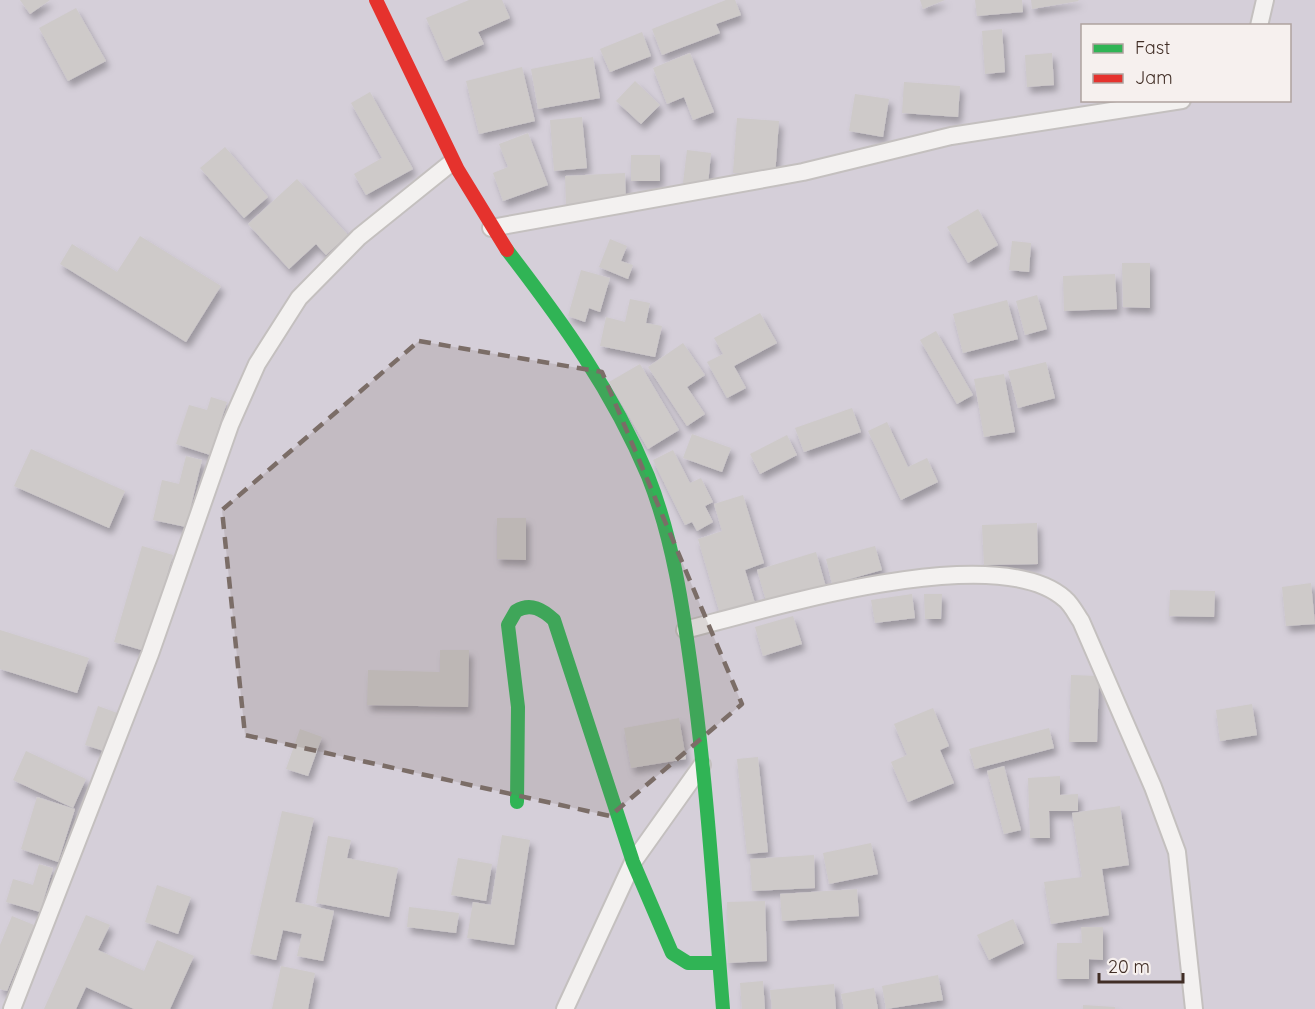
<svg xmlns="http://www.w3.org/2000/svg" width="1315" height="1009" viewBox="0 0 1315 1009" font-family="Quicksand,sans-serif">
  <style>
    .green { fill: #d5cfd9; fill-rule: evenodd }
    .building { fill: #cecac9; filter: url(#shadow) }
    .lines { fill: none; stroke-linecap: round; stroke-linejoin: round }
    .lane-casing { stroke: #c4c0bf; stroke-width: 20 }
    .lane { stroke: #f3f1f0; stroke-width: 16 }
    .fast { stroke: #30b455; stroke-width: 14 }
    .jam { stroke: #e5322d; stroke-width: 14 }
    .marked { fill: #7b6d67; fill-opacity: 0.2; stroke: #7b6d67; stroke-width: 4.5; stroke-dasharray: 12 8; stroke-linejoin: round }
  </style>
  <defs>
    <filter id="shadow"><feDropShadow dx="3.5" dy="6" stdDeviation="3" flood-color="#0004"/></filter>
  </defs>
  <rect width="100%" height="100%" fill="#e6e2e1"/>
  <path class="green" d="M0,0H1315V1009H0ZM1082,26H1290V100H1082Z"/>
  <path class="building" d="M20,0H50L30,14Z
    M469,0H502L510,18L478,32L484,44L445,61L426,18Z
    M726,0H735L741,15L716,24L720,33L662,55L652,29Z
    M920,0H945L923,9Z
    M975,0H1022L1023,12L977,16Z
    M1031,0H1078L1079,1L1032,9Z
    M76,8L106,61L68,81L39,28Z
    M1002,29L1005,72L985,74L982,31Z
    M642,32L651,56L610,72L600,49Z
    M690,53L714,112L693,120L684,97L667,104L653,68Z
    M1052,53L1054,85L1027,87L1025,55Z
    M593,57L600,98L538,109L531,69Z
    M522,67L535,121L479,134L466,81Z
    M635,81L660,105L641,124L616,101Z
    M904,82L960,86L958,117L902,113Z
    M370,92L413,169L366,195L354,174L382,158L351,103Z
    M855,94L889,99L883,137L849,131Z
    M582,117L587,168L554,171L550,120Z
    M737,118L779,121L775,176L733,173Z
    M528,133L548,185L503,201L493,173L508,167L499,144Z
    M225,147L268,197L244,218L200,168Z
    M687,150L711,153L708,185L683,183Z
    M631,155H660V181H631Z
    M625,173L626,202L566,204L565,176Z
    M297,179L348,235L326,255L316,244L289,269L248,224Z
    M978,209L998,245L968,263L947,227Z
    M140,236L221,286L186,342L60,264L72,244L117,272Z
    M610,239L627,246L621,261L633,265L628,279L599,267Z
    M1012,241L1031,243L1029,272L1009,270Z
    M1122,263H1150V308L1123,307Z
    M581,270L610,278L600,312L589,308L585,322L568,316Z
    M1115,274L1117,309L1064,311L1063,276Z
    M1037,295L1047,329L1025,335L1016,301Z
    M630,299L650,303L646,323L662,326L655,357L600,346L606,317L625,322Z
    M1007,300L1018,339L963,353L953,314Z
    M760,313L777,343L734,366L746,388L727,398L707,362L723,354L714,338Z
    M936,331L973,395L957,404L920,340Z
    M683,343L705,375L687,387L705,414L687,426L648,367Z
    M1046,362L1055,398L1018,408L1008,371Z
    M640,364L679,430L648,449L609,382Z
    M1004,374L1015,432L984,437L974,379Z
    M211,397L227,402L210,455L176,444L189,405L207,410Z
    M852,408L861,432L804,452L795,428Z
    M887,422L908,467L927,458L938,482L901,500L868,431Z
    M692,434L731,448L722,472L683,458Z
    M787,435L797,455L760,474L750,454Z
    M31,449L125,491L109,528L14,486Z
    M673,450L690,483L701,478L713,502L705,506L713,522L697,531L692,522L685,525L653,460Z
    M186,456L202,460L186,527L153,520L162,480L179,484Z
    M743,495L764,563L745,570L755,603L720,614L698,539L722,531L714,504Z
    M497,518H526V560L497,559Z
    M1037,523L1038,564L984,565L982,525Z
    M142,546L173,555L145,651L114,642Z
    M875,546L882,570L832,584L826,559Z
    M816,552L826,587L767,604L757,570Z
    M1311,583L1315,624L1286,626L1282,587Z
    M1170,590L1215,591L1214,617L1169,616Z
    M912,594L915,618L875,623L871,600Z
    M924,594H942L941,619H925Z
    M793,616L802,644L763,656L755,627Z
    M0,630L89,658L77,693L0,669Z
    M440,650H469L468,707L367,705L368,670L440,672Z
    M1071,675L1099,676L1097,742H1069Z
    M1252,704L1257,735L1220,741L1216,710Z
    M98,706L120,714L107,752L85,745Z
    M933,708L949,746L940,750L954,783L908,802L891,762L907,755L894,724Z
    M679,718L686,759L631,768L624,728Z
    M1049,728L1054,748L975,769L969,749Z
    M300,729L322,737L308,776L286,769Z
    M26,751L86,779L73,808L13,780Z
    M758,757L768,852L747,854L737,759Z
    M1004,766L1021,830L1004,834L987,771Z
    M1060,776V795L1078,794V811H1049L1050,838H1030L1028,778Z
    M37,797L75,809L58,862L21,849Z
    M1120,806L1129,865L1102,869L1109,915L1051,924L1044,882L1082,877L1072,813Z
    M282,811L314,818L295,902L334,911L323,961L297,956L302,934L283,930L276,960L250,954Z
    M502,835L530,840L514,945L467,938L473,902L491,905Z
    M328,836L351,840L347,858L398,868L389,917L316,903Z
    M871,843L878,874L829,884L823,853Z
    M814,855L815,888L752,891L750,859Z
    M458,858L492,864L486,901L451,895Z
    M39,864L53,868L40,912L6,902L13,879L33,885Z
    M157,885L191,897L178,934L145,922Z
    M857,889L859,916L782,921L780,894Z
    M765,901L767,961L728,963L727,902Z
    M409,907L459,913L456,933L407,927Z
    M86,915L110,925L98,950L144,971L157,940L194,956L170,1009H134L86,987L76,1009H44Z
    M12,916L34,925L7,991L0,989V945Z
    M1013,919L1024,943L989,960L977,935Z
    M1081,927H1103V960L1089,959V979H1057V943H1082Z
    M281,966L315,973L308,1009H272Z
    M938,975L943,1000L886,1009L882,986Z
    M763,981L765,1009H742L740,983Z
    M834,984L836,1009H772L770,990Z
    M874,988L878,1009H844L841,994Z
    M1083,1005L1115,1007V1009H1083Z"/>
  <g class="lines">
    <g class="lane-casing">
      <path id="lane" d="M1259,26L1265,0
        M491,228L803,172L951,136L1182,100
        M685,630C767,609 997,538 1065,599C1072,605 1076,614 1081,621L1153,787L1177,852L1194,1009
        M12,1009L150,654L230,425L257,364L299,298L359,237L451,163
        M565,1009L633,862L702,765"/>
    </g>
    <use href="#lane" class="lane"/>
    <path class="fast" d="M507,250C563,323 612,390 648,476C673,539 683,608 692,675C707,786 714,898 723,1009
      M517,802L518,707L508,625L516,611C531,602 543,610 554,620L633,862L672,953L688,963H719"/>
    <path class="jam" d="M376,0L458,170L507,250"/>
  </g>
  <path class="marked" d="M419,341L602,372L742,704L610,816L245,735L222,510Z"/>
  <rect x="1081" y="24" width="210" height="78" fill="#f6f0ee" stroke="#aea29e" stroke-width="1.5"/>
  <rect x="1093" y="44" width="30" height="9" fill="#30b455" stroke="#aea29e" stroke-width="1.5"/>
  <text x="1135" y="54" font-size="18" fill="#412e26">Fast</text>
  <rect x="1093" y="74" width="30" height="9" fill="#e5322d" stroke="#aea29e" stroke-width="1.5"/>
  <text x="1135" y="84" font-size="18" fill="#412e26">Jam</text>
  <path d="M1099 973v9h84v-9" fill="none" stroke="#412e26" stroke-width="3"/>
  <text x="1108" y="973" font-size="18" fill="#412e26" stroke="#f6f0ee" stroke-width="4.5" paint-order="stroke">20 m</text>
</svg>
